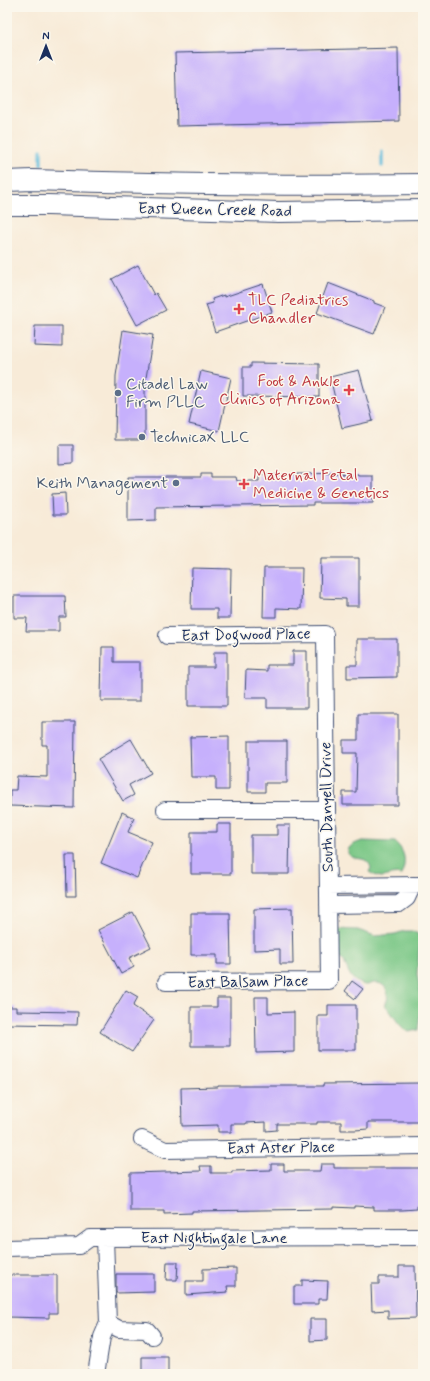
<svg xmlns="http://www.w3.org/2000/svg" width="430" height="1381" viewBox="0 0 430 1381" font-family="Mynerve,sans-serif">
  <style>
    .park { fill: #7ac786; stroke: #4a7b72 }
    .lines { fill: none; stroke-linecap: round; stroke-linejoin: round }
    .stream { stroke: #5cbada; stroke-width: 3.5 }
    .building { fill: #c6b0fc }
    .minor-casing { stroke: #3c4b70; stroke-width: 18 }
    .major-casing { stroke: #3c4b70; stroke-width: 22 }
    .minor { stroke: #fff; stroke-width: 16 }
    .major { stroke: #fff; stroke-width: 20 }
    .health-dot { fill: #e0444e; stroke: #fbf7ec; stroke-width: 1.5 }
    .service-dot { fill: #5c6f8a; stroke: #fbf7ec; stroke-width: 1.5 }
    .labels { text-anchor: middle; dominant-baseline: central; stroke-width: 3; stroke-linejoin: round; paint-order: stroke }
    .street-label { font-size: 16px; fill: #1b2f5e; stroke: #fbf7ec }
    .health-label { font-size: 16px; fill: #be3a42; stroke: #fbf7ec; text-anchor: start }
    .service-label { font-size: 16px; fill: #4e5e75; stroke: #fbf7ec; text-anchor: start }
  </style>
  <rect width="100%" height="100%" fill="#fbf7ec"/>
  <filter id="ink" filterUnits="userSpaceOnUse"><feTurbulence type="fractalNoise" baseFrequency=".025" numOctaves="2"/><feDisplacementMap in="SourceGraphic" scale="8" xChannelSelector="R" yChannelSelector="G"/><feConvolveMatrix kernelMatrix="1 2 1 2 8 2 1 2 1" color-interpolation-filters="sRGB"/></filter>
  <filter id="wash" filterUnits="userSpaceOnUse"><feTurbulence type="fractalNoise" baseFrequency=".012" numOctaves="4" result="noise"/><feDisplacementMap in="SourceGraphic" scale="16" xChannelSelector="R" yChannelSelector="G"/><feGaussianBlur stdDeviation="0.9" result="paint"/><feColorMatrix in="noise" values="0 0 0 0 0 0 0 0 0 0 0 0 0 0 0 0 0 1.4 0 .05"/><feComposite in="paint" operator="in"/></filter>
  <g filter="url(#wash)">
    <rect width="100%" height="100%" fill="#f8ebd8"/>
    <path class="park" d="M362,841L395,842C405,851 407,862 401,875C392,873 389,877 381,877C377,877 373,874 369,872L371,868C370,865 369,862 365,860C361,858 356,859 352,857C350,856 349,855 348,853C347,845 357,843 362,841Z
      M336,929L358,930L375,936L395,934L405,931H412L418,934L420,940L417,974L421,995V1006L418,1030L409,1032C397,1026 394,1014 385,1005C390,997 388,984 377,983C373,982 368,986 365,985C364,985 355,981 354,980C349,975 348,970 345,964C344,959 345,964 342,959C336,950 336,940 336,929Z"/>
    <g class="lines">
      <path class="stream" d="M382,151V166
        M41,164V150"/>
    </g>
    <g id="blocks">
      <path class="building" d="M398,48L399,121L177,126L175,53Z
        M138,265L154,295L156,293L166,310L137,325L112,279Z
        M328,283L374,301V303L385,307L374,334L317,313Z
        M263,284L272,312L215,332L206,305L213,303L212,299L224,295V297Z
        M35,326H62V347L34,346Z
        M123,330L153,335L145,384V440H115L116,376Z
        M251,363L319,364V397L243,396V367H251Z
        M359,370L373,421L342,428L330,377Z
        M201,371L231,378L219,431L189,424Z
        M59,445H73V463L59,464Z
        M343,473V475H358V476H373V503H313V505L156,507V520L128,521V477H201V474H211V477H236L237,481H259V475Z
        M65,493L66,515H53L52,494Z
        M321,558H359V606H346V599L320,598Z
        M192,568L231,569L230,618H217V609H191Z
        M264,568H302L301,609L276,608V617H263Z
        M14,596H65L66,617H59V631H26L27,618H14Z
        M357,639H397V677L347,678V665H357Z
        M102,647H114V662H140V701H101Z
        M293,651H307V708H267V698H245L246,670L267,671V665H293Z
        M214,652H227V706H188V667H214Z
        M358,714H398V805H343V792H356L357,753H343V740H358Z
        M42,722H75L74,808L10,806V790H16L17,776L47,777V745H42Z
        M229,736V790H216V777H191L190,737Z
        M131,739L151,773L129,785L134,795L123,801L98,759Z
        M248,741H287V783H265V792H248Z
        M122,812L134,818L128,832L152,842L137,878L101,863Z
        M217,824H231V874H191V832H217Z
        M277,825H290L289,874H251V835H277Z
        M66,855H75L76,896H67Z
        M292,908L293,964H280V949L254,950V909Z
        M133,912L151,947L129,958L134,967L121,974L98,930Z
        M191,913H230L231,964H217V955H191Z
        M352,981L363,989L355,999L345,991Z
        M126,990L138,997L133,1006L154,1020L132,1052L100,1032Z
        M255,997H268V1013L294,1012V1052L256,1053Z
        M217,998H230V1046H191V1007H217Z
        M328,1005H356V1050H318V1016H328Z
        M7,1007H16V1011L78,1012L77,1025L7,1024Z
        M421,1083L422,1122H368V1129L355,1130H341V1122H317V1124H277V1130L266,1131V1122L246,1123V1124H231V1132H218V1125L182,1126L181,1088L218,1087V1086H323V1084Z
        M271,1164H284V1171H320L321,1164H334V1168H423V1205H417V1209L402,1210H374V1207L354,1206V1208L333,1207V1209L192,1211V1213L164,1214V1211H130V1173L201,1171L200,1166H211V1173H232V1171L271,1170Z
        M167,1262H178L177,1280H166Z
        M399,1266H415L416,1318L388,1319V1310L372,1311L371,1284H379V1277H399Z
        M236,1268V1286H227L228,1292L186,1295V1281H203V1269Z
        M116,1274H154V1292L116,1293Z
        M7,1275H57V1313H49V1318L7,1317Z
        M302,1280L328,1281L327,1299H318V1304H294V1286H302Z
        M310,1319H327V1340L310,1341Z
        M142,1357H168V1374H142Z"/>
    </g>
  </g>
  <g filter="url(#ink)">
    <use href="#blocks" fill-opacity="0" stroke="#3c4b70" stroke-width="1"/>
    <g class="lines">
      <g class="minor-casing">
        <path id="minor" d="M165,810H326
          M328,886L421,885
          M328,905L399,904L407,898L413,885
          M166,982L329,981L325,634L167,636
          M142,1139L165,1150L423,1146
          M7,1248L79,1246L90,1238L423,1237
          M108,1323L119,1329L147,1330L152,1336
          M96,1374L102,1337L108,1323L105,1238"/>
      </g>
      <g class="major-casing">
        <path id="major" d="M7,181L32,180C162,184 293,186 423,184
          M7,205H48L278,212L423,210"/>
      </g>
      <use href="#minor" class="minor"/>
      <use href="#major" class="major"/>
    </g>
  </g>
  <g class="health-dot">
    <path d="M237 303h4v4h4v4h-4v4h-4v-4h-4v-4h4z"/>
    <path d="M347 384h4v4h4v4h-4v4h-4v-4h-4v-4h4z"/>
    <path d="M242 478h4v4h4v4h-4v4h-4v-4h-4v-4h4z"/>
  </g>
  <g class="service-dot">
    <circle cx="118" cy="393" r="4"/>
    <circle cx="142" cy="437" r="4"/>
    <circle cx="176" cy="483" r="4"/>
  </g>
  <g class="labels">
    <g class="street-label">
      <text transform="translate(215 210) rotate(1)">East Queen Creek Road</text>
      <text transform="translate(246 635) rotate(-1)">East Dogwood Place</text>
      <text transform="translate(327 807) rotate(-91)">South Danyell Drive</text>
      <text transform="translate(248 982) rotate(-1)">East Balsam Place</text>
      <text transform="translate(281 1148) rotate(-1)">East Aster Place</text>
      <text x="214" y="1238">East Nightingale Lane</text>
    </g>
    <g class="health-label">
      <text x="248" y="300">TLC Pediatrics<tspan x="248" dy="18">Chandler</tspan></text>
      <text x="340" y="381" text-anchor="end">Foot &amp; Ankle<tspan x="340" dy="18">Clinics of Arizona</tspan></text>
      <text x="253" y="475">Maternal Fetal<tspan x="253" dy="18">Medicine &amp; Genetics</tspan></text>
    </g>
    <g class="service-label">
      <text x="126" y="384">Citadel Law<tspan x="126" dy="18">Firm PLLC</tspan></text>
      <text x="150" y="437">TechnicaX LLC</text>
      <text x="168" y="483" text-anchor="end">Keith Management</text>
    </g>
  </g>
  <rect width="430" height="1381" fill="none" stroke="#fbf7ec" stroke-width="24"/>
  <g transform="translate(46 46)" stroke="#fbf7ec" stroke-width="3" paint-order="stroke">
  <path d="M0-3L7 15L0 10L-7 15Z" fill="#1b2f5e"/>
  <text y="-6" font-size="11" font-weight="bold" text-anchor="middle" fill="#1b2f5e">N</text>
  </g>
</svg>
